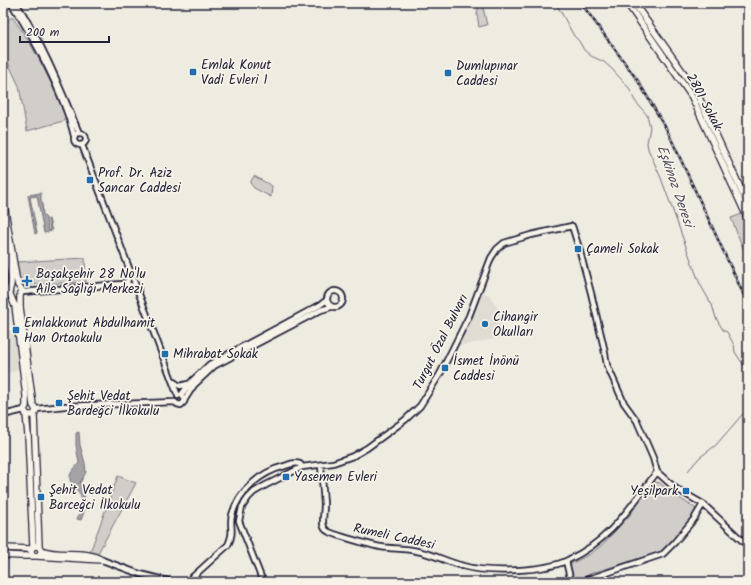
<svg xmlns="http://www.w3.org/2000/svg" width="751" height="585" viewBox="0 0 751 585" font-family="Kalam,sans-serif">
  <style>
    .built { fill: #dfdcd4 }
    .green { fill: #d1cdc9; stroke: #7a7882 }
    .water { fill: #a6a3a6; stroke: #716f7b }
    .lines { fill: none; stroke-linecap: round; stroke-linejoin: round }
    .stream { stroke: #716f7b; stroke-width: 1 }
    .minor-casing { stroke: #22223b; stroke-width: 8 }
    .major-casing { stroke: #22223b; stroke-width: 8 }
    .minor { stroke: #f7f3e8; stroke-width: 4.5 }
    .major { stroke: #f7f3e8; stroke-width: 5.5 }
    .rail-casing { stroke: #22223b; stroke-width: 2.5 }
    .rail { stroke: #f7f3e8; stroke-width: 1; stroke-dasharray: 3; stroke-linecap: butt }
    .poi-dot { fill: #1f6fb2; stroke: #f7f3e8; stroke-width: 1.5 }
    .labels { text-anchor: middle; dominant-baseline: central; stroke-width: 3.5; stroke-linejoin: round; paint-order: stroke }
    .poi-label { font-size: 13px; fill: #22223b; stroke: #f7f3e8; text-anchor: start }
    .street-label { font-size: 13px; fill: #22223b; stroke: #f7f3e8 }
    .water-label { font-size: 14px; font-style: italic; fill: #504f60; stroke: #f7f3e8 }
  </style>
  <rect width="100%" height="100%" fill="#eeebe1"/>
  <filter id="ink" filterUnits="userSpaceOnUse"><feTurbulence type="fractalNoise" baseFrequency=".025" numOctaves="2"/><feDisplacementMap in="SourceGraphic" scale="8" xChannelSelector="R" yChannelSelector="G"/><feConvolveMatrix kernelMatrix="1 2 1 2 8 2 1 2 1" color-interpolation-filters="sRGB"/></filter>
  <g filter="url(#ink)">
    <path class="built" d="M484,293L489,295L499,311L504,337L459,346L482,294Z
      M14,330L19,368L16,369V371L3,374V332Z"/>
    <path class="green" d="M479,3H482L487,25L479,27L477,14Z
      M12,17C36,48 52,84 67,120L27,131L19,86L3,52V24Z
      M254,176L272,186L271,197L254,188L250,183Z
      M742,214L748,227V261L731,218Z
      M85,258L86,282L20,285L17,262Z
      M118,476L136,483L97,555L90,552Z
      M655,482L660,483L676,496L695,508L696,512C685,526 674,542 660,552L592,573L573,582L569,565L590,554L601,546L630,515L645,492Z"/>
    <path class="water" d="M41,193V202H42L43,215L46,218L48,230H50L48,219H49L52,231L44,233L37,196L30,197L37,233L35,234L28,195Z
      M79,432L80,445L85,463L86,472L80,483L87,504L81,520L77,519C80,512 83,505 81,497C79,489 66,484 71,473C73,469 77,466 79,463L76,445V433Z"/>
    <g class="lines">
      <path class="stream" d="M556,3L574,36L579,41L584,50L591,56L604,62L612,69L629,88L635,101L647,115L650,127L647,143L648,149L661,178L692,263L700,284L712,305L716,318L723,330L727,332L734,345L735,352L748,372
        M688,471L699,458L716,445L748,408"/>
      <g class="minor-casing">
        <path id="minor" d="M11,3C35,39 64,94 74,136
          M16,3C42,42 61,90 79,133
          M74 139a6 6 0 1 1 12 0a6 6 0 1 1-12 0Z
          M82,145L178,396
          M131,271L127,282L122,284L130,285L138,289
          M327 299a8 8 0 1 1 16 0a8 8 0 1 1-16 0Z
          M22,292L122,284
          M174,382L180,386L188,384
          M181,395L192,381L210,364L320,305L327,300
          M185,399L194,385L214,366L321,310L331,307
          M36,409L65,406L175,402L177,404L181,405L184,402L185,399L183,397
          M3,415L24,410
          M321,465C322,478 323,491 324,504C324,510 323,516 323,522C323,525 324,528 326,530C330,534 374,546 381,547C393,549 405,548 417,551C433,554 447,562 463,566C488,573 544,572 568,560C611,540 629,508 657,472
          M102,560L140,574L172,582
          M566,561L571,582
          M187,582L228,545C235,531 229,526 232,515C239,490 261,472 285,466C290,464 295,462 300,464L302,467
          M263,582L239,521L242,507L248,498L254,492L266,485L302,467L333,463L353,456L367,448L405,420L420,406L440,374L469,316L491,258L497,249L504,243L531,235L572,226L579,248L591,293L604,348L607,365L624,403L637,421L653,458L657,472L675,488L703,504L748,546
          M580,582L663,554L674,543L694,519L703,504"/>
      </g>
      <g class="major-casing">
        <path id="major" d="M627,3L692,97L748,219
          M634,3L695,89L748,205
          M3,198L16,277L18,285L22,290L20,296V307L33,405L36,410L34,415L39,547
          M3,226L11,276V284L9,292L15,306L26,396V406L24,410L27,415H34
          M26,414L28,435L33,547
          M31 551a5 5 0 1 1 10 0a5 5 0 1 1-10 0Z
          M3,548L31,549
          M41,550C60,558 82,549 100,559
          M3,555L20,556H34
          M37,556L102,560"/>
      </g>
      <use href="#minor" class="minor"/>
      <use href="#major" class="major"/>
      <g class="rail-casing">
        <path id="rail" d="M581,3L638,81L667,130L748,304"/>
      </g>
      <use href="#rail" class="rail"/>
    </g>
  </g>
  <g class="poi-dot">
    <rect x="189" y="68" width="8" height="8" rx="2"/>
    <rect x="444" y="69" width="8" height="8" rx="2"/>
    <rect x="86" y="176" width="8" height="8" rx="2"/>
    <rect x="574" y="245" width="8" height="8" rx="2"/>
    <path d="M25 275h4v4h4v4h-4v4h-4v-4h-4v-4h4z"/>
    <circle cx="485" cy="324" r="4"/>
    <rect x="12" y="326" width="8" height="8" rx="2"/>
    <rect x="161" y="350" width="8" height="8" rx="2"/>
    <rect x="441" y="364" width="8" height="8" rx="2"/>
    <rect x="55" y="399" width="8" height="8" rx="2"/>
    <rect x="282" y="473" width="8" height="8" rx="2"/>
    <rect x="682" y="487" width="8" height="8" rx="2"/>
    <rect x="37" y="493" width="8" height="8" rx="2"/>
  </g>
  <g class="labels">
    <g class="poi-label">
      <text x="201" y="65">Emlak Konut<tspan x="201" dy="15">Vadi Evleri 1</tspan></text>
      <text x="456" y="66">Dumlupınar<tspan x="456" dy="15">Caddesi</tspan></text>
      <text x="98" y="173">Prof. Dr. Aziz<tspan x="98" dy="15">Sancar Caddesi</tspan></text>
      <text x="586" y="249">Çameli Sokak</text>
      <text x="36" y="274">Başakşehir 28 No'lu<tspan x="36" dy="15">Aile Sağlığı Merkezi</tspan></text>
      <text x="493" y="317">Cihangir<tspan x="493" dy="15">Okulları</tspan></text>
      <text x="24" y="323">Emlakkonut Abdulhamit<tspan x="24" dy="15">Han Ortaokulu</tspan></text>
      <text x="173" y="354">Mihrabat Sokak</text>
      <text x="453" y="361">İsmet İnönü<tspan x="453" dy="15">Caddesi</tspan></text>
      <text x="67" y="396">Şehit Vedat<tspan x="67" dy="15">Bardeğci İlkokulu</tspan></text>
      <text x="294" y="477">Yasemen Evleri</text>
      <text x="49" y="490">Şehit Vedat<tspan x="49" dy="15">Barceğci İlkokulu</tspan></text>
      <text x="678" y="491" text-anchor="end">Yeşilpark</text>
    </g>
    <g class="street-label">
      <text transform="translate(704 102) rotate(62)">2801 Sokak</text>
      <text transform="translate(441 342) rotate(-63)">Turgut Özal Bulvarı</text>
      <text transform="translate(394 537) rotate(12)">Rumeli Caddesi</text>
    </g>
    <g class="water-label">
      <text transform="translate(675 186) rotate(71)">Eşkinoz Deresi</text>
    </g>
  </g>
  <rect width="751" height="585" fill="none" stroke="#f7f3e8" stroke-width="16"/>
  <rect x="8" y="8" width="735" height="569" fill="none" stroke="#22223b" stroke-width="1.5" filter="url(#ink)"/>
  <path d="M20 36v6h89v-6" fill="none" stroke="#22223b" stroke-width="2"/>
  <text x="26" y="36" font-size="12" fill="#22223b" stroke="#f7f3e8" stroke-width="3" paint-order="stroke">200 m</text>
</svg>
